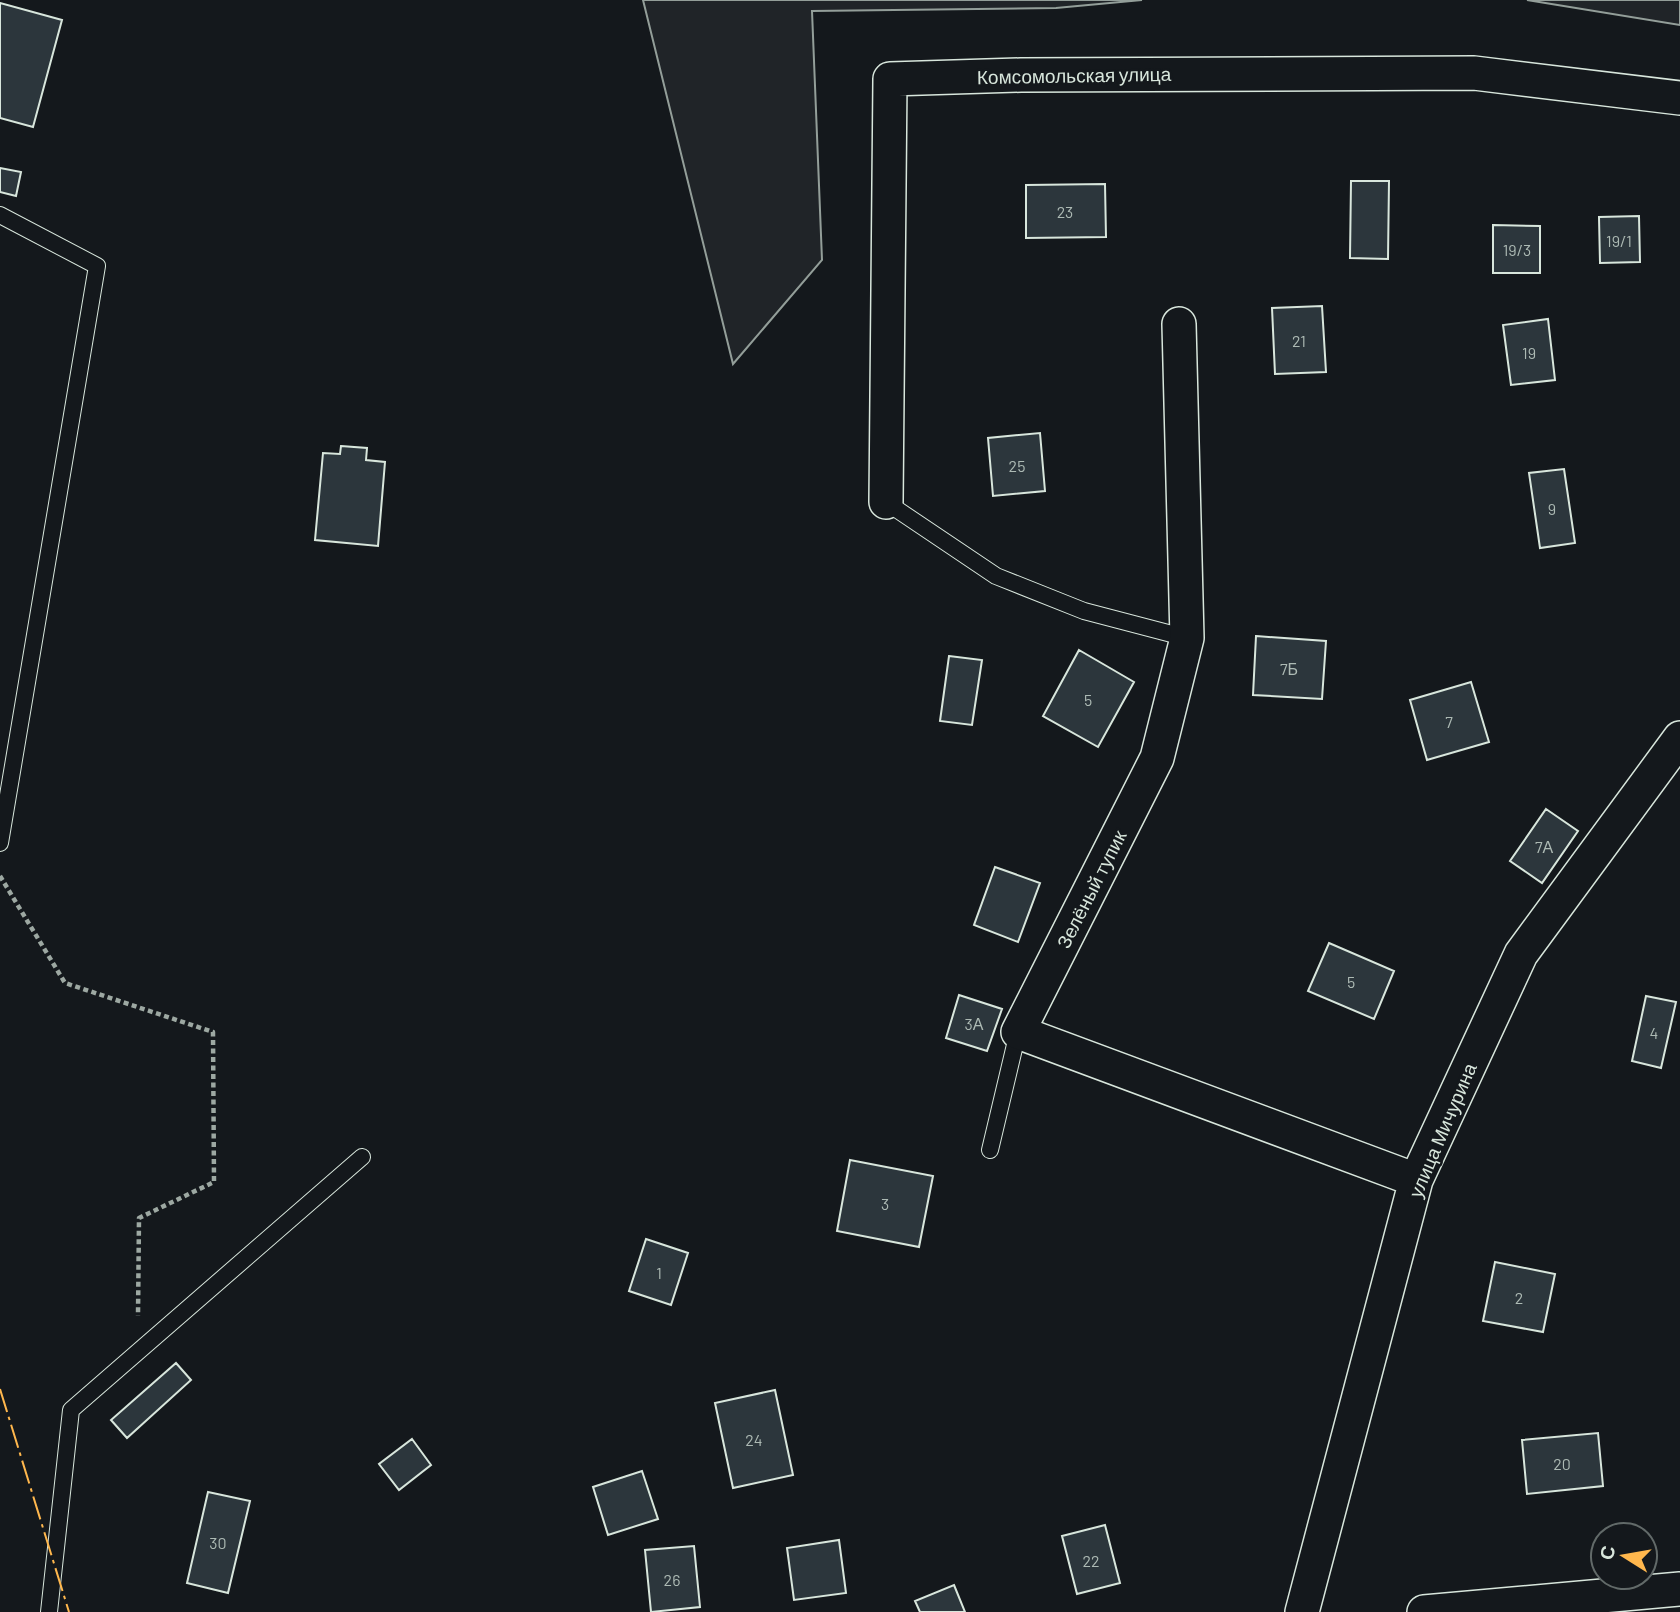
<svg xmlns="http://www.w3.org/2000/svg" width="1680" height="1612" viewBox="0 0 1680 1612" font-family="Barlow,sans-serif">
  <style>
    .green { fill: #202428; stroke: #939e99; stroke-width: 2 }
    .building { fill: #2c363c; stroke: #d8e6dc; stroke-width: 2 }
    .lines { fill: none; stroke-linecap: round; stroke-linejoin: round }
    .service-casing { stroke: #d8e6dc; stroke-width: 18 }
    .minor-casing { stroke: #d8e6dc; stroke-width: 36 }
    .path { stroke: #9da8a2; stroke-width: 4.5; stroke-dasharray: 5 3.5; stroke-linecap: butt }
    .service { stroke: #14181c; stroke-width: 16 }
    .minor { stroke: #14181c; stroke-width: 33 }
    .power { stroke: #ffb74d; stroke-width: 2; stroke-dasharray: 24 5 3.5 5; stroke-linecap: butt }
    .labels { text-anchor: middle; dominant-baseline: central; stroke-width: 5; stroke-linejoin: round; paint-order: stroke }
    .number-label { font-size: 16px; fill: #adbab4 }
    .street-label { font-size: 19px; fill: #d8e6dc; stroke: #14181c }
  </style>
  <rect width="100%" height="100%" fill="#14181c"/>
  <path class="green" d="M643,0H1142L1056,8L812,11L822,260L733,364Z
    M1527,0H1680V25Z"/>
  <path class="building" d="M0,3L62,20L33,127L0,118Z
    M0,168L21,172L16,196L0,192Z
    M1351,181H1389L1388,259L1350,258Z
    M1105,184L1106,237L1026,238V185Z
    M1639,216L1640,262L1600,263L1599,217Z
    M1493,225L1540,226V273H1493Z
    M1322,306L1326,372L1275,374L1272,308Z
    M1548,319L1555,380L1511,385L1503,325Z
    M1040,433L1045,491L993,496L988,438Z
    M341,446L367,448L366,460L385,462L378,546L315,540L323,453L340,454Z
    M1564,469L1575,543L1540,548L1529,473Z
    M1256,636L1326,641L1322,699L1253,695Z
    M1079,650L1134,682L1098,747L1043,716Z
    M949,656L982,660L972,725L940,721Z
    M1471,682L1489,742L1427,760L1410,700Z
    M1546,809L1578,831L1542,883L1510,861Z
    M995,867L1040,883L1018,942L974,925Z
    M1329,943L1394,971L1374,1019L1308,991Z
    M959,995L1002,1009L987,1051L946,1038Z
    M1646,996L1676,1002L1661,1068L1632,1061Z
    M850,1160L933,1176L919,1247L837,1231Z
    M646,1239L688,1253L671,1305L629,1291Z
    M1495,1262L1555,1274L1543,1332L1483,1321Z
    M176,1363L191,1380L127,1438L111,1420Z
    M775,1390L793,1475L733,1488L715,1403Z
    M1598,1433L1603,1486L1527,1494L1522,1440Z
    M412,1439L431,1465L399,1490L379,1464Z
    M642,1471L658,1519L608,1535L593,1487Z
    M208,1492L250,1501L228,1593L187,1583Z
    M1105,1525L1120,1583L1077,1594L1062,1536Z
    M839,1540L846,1593L794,1600L787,1548Z
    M694,1546L700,1607L651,1612L645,1550Z
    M954,1585L965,1612H920L915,1601Z"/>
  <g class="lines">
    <g class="service-casing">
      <path id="service" d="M886,502L996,576L1084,611L1187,638
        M0,843L97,266L0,215
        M990,1150L1018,1032
        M49,1612L71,1410L362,1157"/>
    </g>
    <g class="minor-casing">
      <path id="minor" d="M1179,324L1187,638L1157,758L1018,1032L1416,1180
        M886,502L890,79L1021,75L1474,73L1680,98
        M1302,1612L1416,1180L1521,954L1680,738
        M1424,1612L1680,1589"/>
    </g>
    <path class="path" d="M0,876L65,983L213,1032L214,1182L139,1218L138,1316"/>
    <use href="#service" class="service"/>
    <use href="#minor" class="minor"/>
    <path class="power" d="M0,1389L69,1612"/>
  </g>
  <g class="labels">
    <g class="number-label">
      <text x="1065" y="211">23</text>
      <text x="1619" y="240">19/1</text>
      <text x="1517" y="249">19/3</text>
      <text x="1299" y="340">21</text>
      <text x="1529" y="352">19</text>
      <text x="1017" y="465">25</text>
      <text x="1552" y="508">9</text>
      <text x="1289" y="668">7Б</text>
      <text x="1088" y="699">5</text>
      <text x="1449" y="721">7</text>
      <text x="1544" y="846">7А</text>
      <text x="1351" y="981">5</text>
      <text x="974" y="1023">3А</text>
      <text x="1654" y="1032">4</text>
      <text x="885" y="1203">3</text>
      <text x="659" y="1272">1</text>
      <text x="1519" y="1297">2</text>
      <text x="754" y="1439">24</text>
      <text x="1562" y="1463">20</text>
      <text x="218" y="1542">30</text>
      <text x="1091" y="1560">22</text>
      <text x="672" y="1579">26</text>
    </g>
    <g class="street-label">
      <text transform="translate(1074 75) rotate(-1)">Комсомольская улица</text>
      <text transform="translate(1091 889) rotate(-63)">Зелёный тупик</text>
      <text transform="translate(1442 1130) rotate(-67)">улица Мичурина</text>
    </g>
  </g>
  <g transform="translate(1624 1556) rotate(281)"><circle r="33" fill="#14181c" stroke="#626a69" stroke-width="2"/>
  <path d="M0-5L12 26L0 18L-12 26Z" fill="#ffb74d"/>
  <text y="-10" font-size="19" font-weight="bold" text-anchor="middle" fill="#d8e6dc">С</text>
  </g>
</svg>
